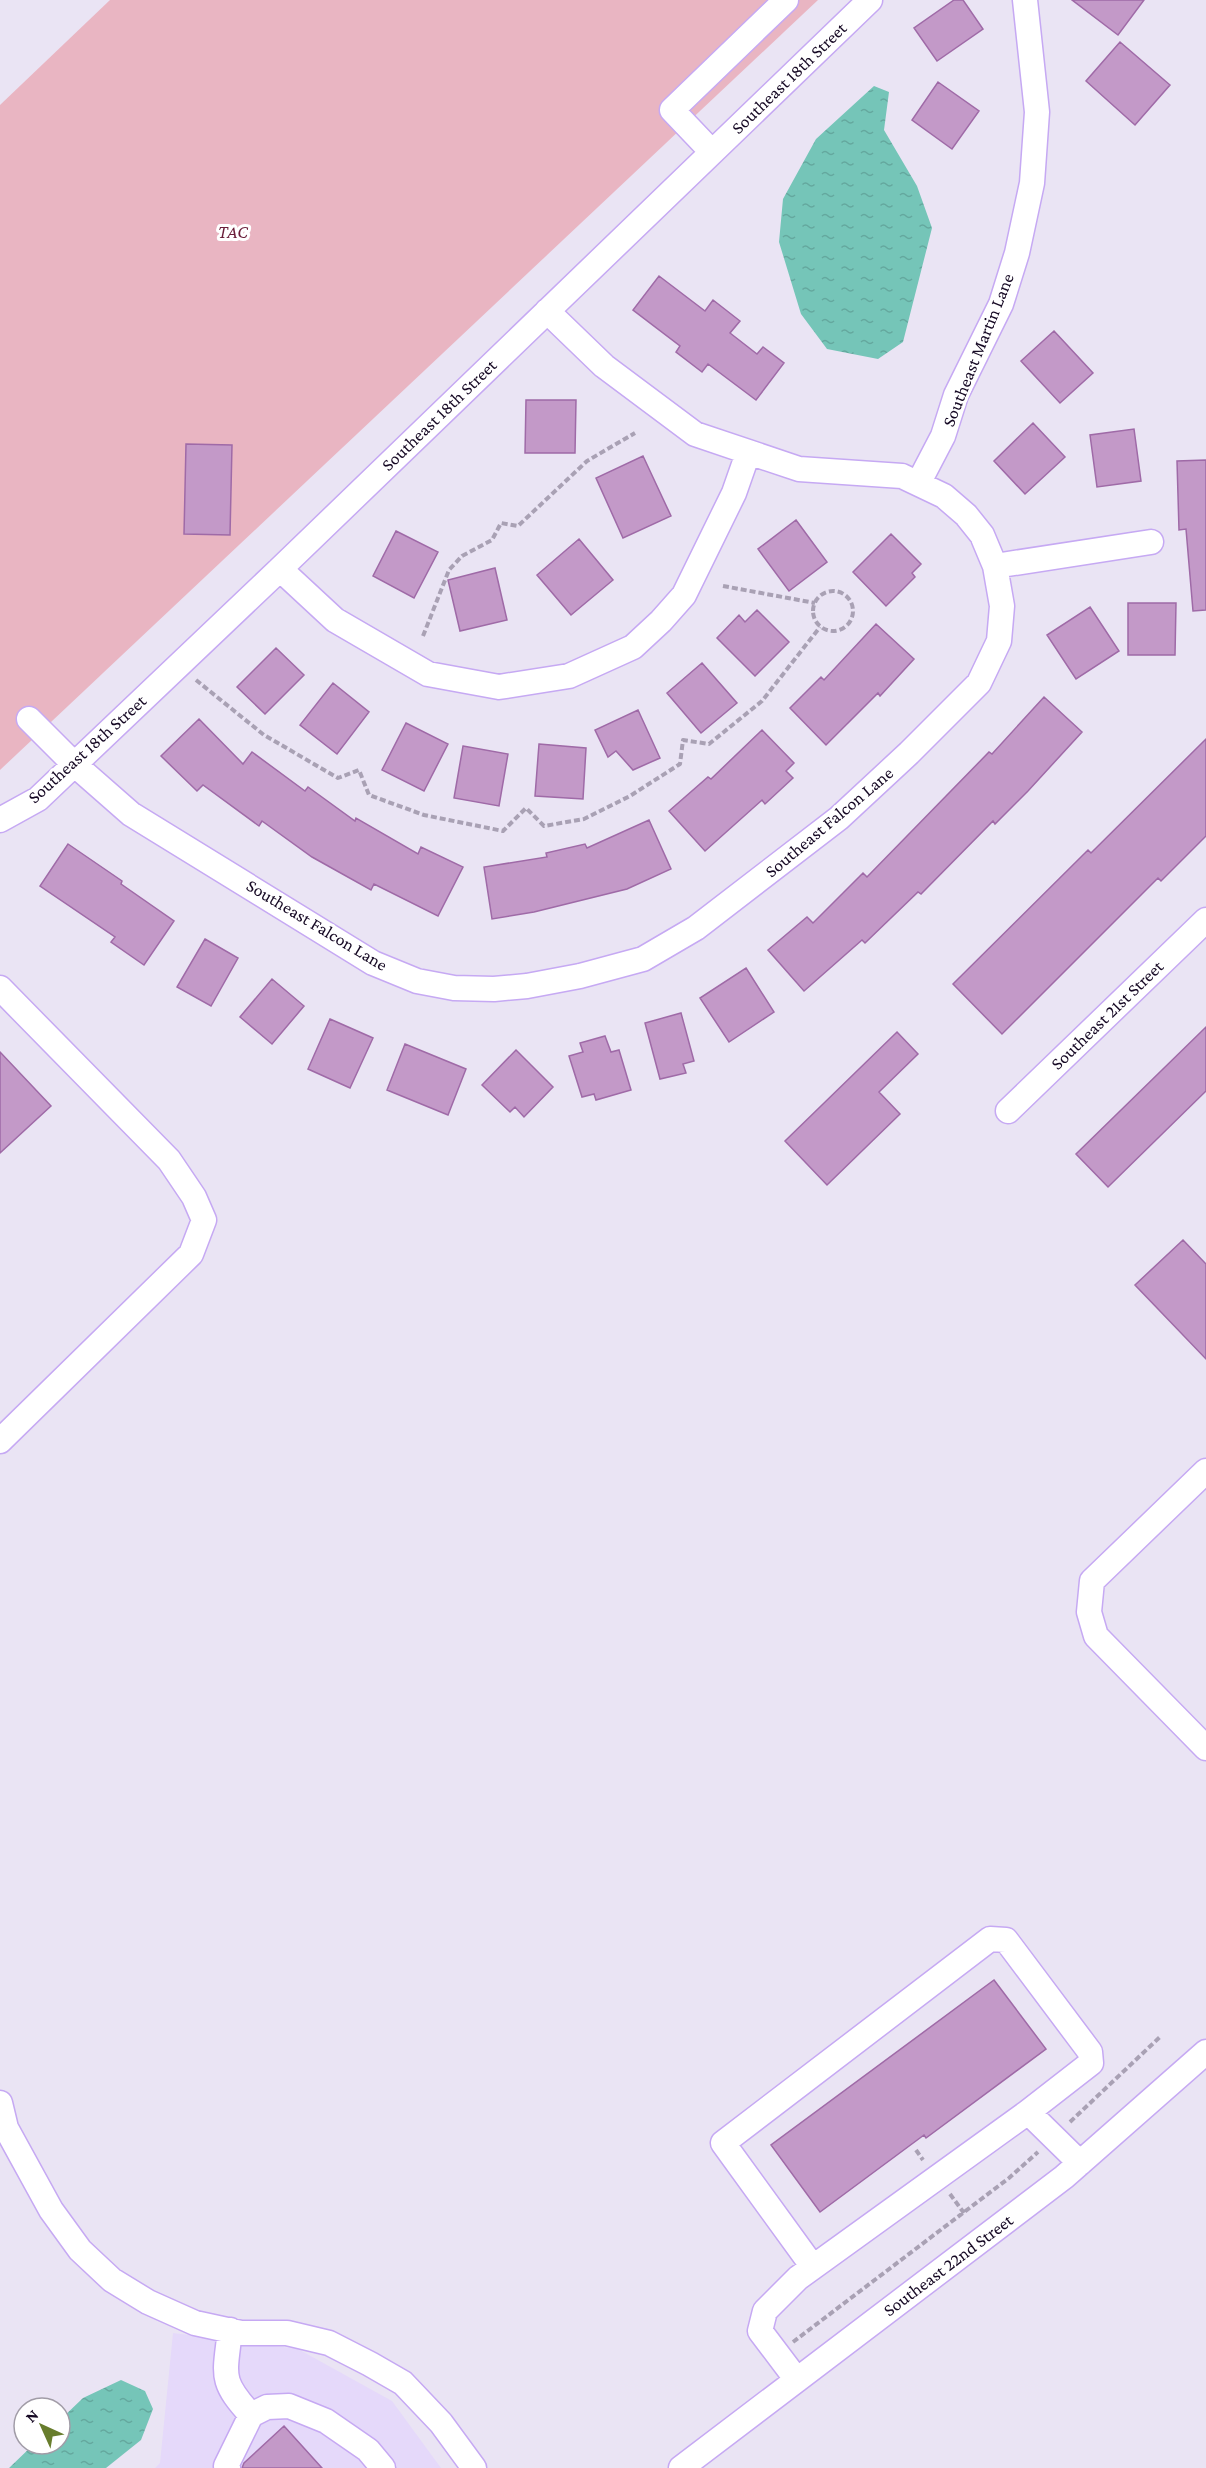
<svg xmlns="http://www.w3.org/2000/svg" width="1206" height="2468" viewBox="0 0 1206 2468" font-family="'Crimson Pro',serif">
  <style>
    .built { fill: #e5d9fa }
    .green { fill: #e9b5c2 }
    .water { fill: url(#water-ripples) }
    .building { fill: #c399c8; stroke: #9f6aa7; stroke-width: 1.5 }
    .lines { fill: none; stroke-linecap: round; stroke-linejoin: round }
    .minor-casing { stroke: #c6a9f3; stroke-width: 27 }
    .path { stroke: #a9a1b4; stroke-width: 4; stroke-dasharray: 6 3; stroke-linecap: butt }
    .minor { stroke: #fff; stroke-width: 24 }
    .labels { text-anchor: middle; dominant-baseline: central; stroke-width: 6; stroke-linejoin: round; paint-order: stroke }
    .street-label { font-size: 18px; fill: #150823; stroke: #fff }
    .park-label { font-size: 18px; font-style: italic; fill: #6a1e3a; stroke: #fff }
  </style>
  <defs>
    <pattern id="water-ripples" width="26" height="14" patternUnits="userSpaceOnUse" patternTransform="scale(1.5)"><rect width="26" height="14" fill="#75c5b8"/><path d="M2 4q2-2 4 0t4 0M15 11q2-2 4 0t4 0" fill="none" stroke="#64a89e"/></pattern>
  </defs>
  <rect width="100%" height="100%" fill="#eae4f4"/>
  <path class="built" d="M173,2333L298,2349L392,2401L441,2468H155L160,2463Z"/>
  <path class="green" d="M110,0H818L0,770V105Z"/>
  <path class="water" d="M874,86L889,92L884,130L917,186L932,228L903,342L878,359L827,349L801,314L779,242L783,199L816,139Z
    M121,2380L145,2391L153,2409L141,2440L106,2468H9L34,2444H60V2420L83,2398Z"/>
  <path class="building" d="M954,0H963L983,29L937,61L914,28Z
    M1072,0H1144L1118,35Z
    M1120,42L1170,85L1135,125L1086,81Z
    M938,82L979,111L952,149L912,120Z
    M659,276L705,311L713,300L740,321L730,333L757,354L763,347L784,363L756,400L708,364L702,372L676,352L680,346L633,310Z
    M1054,331L1093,373L1060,403L1021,361Z
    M526,400H576L575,453H525Z
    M1033,423L1065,457L1025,494L994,461Z
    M1134,429L1141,481L1097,487L1090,435Z
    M186,444L232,445L230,535L184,534Z
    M643,456L671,516L623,538L596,478Z
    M1206,460V610L1193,611L1186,529L1179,530L1177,461Z
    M796,520L827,562L789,591L758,549Z
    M396,531L438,552L414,598L373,576Z
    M891,534L921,564L912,573L915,577L886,606L853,572Z
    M579,539L613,580L571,615L537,575Z
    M495,568L507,620L460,631L448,580Z
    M1128,603H1176L1175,655H1128Z
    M1090,607L1119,651L1076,679L1047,635Z
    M757,610L789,642L755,676L717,638L739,615L745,622Z
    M876,624L914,659L880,696L878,693L826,745L790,708L821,677L824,680Z
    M276,648L304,675L265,714L237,687Z
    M702,663L737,703L701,733L667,693Z
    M333,683L369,712L337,754L300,725Z
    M1044,697L1082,732L1028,791L995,824L993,821L921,894L918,892L865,943L862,940L804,991L768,950L807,917L813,923L863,873L867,877L989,752L992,754Z
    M638,710L660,758L633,770L616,751L608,757L595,730Z
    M199,719L243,764L252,752L305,791L308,787L355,821L356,818L418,854L421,847L463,867L438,916L374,884L371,890L312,857L262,821L259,826L203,785L197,791L161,756Z
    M406,723L448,744L424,791L382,770Z
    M762,730L794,763L786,771L793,778L765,804L762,800L705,851L669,811L708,777L711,779Z
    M1206,739V836L1161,881L1158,878L1002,1034L953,984L1088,850L1091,853Z
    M539,744L586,748L583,799L535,796Z
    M463,746L508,754L499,806L454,798Z
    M649,820L671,869L627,889L534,912L492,919L484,867L547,857L546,853L585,844L587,848Z
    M68,844L122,881L121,884L174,921L144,965L111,942L115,937L40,886Z
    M205,939L238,958L211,1006L177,987Z
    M746,968L774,1012L729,1042L700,998Z
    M272,979L304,1006L272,1044L240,1017Z
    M681,1013L694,1061L683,1064L686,1073L660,1079L645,1023Z
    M330,1019L373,1038L350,1088L308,1069Z
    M1206,1027V1091L1108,1187L1076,1154Z
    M897,1032L918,1054L879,1092L900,1114L827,1185L785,1141Z
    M605,1036L611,1052L619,1050L631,1090L596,1100L594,1094L582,1097L569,1056L583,1052L580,1043Z
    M405,1044L466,1069L448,1115L387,1090Z
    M516,1050L553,1087L524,1117L515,1107L510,1112L482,1085Z
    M0,1052L51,1106L0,1153Z
    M1183,1240L1206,1264V1359L1135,1285Z
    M994,1980L1046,2049L926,2138L924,2135L820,2212L771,2145Z
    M284,2426L322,2468H242L244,2463Z"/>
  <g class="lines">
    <g class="minor-casing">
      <path id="minor" d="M712,152L672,110L786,0
        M919,482L943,436L956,395L1001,304L1017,253L1032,183L1037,112L1025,0
        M995,566L1151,542
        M280,569L335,620L428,674L499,687L569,676L633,647L661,621L684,595L734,493L748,453
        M29,719L74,764L131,814L373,963L417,981L454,988L494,989L527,986L580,976L643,959L696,928L839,818L909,753L979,683L999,641L1002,606L995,566L982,535L966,515L944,496L902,476L799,469L695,434L604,366L547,311
        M0,820L38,799L280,569L870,0
        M0,988L169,1160L194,1197L204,1220L191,1254L0,1441
        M1008,1111L1206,920
        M1206,1471L1092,1581L1089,1612L1096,1636L1206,1748
        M0,2103L6,2128L51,2210L80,2250L112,2280L148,2302L195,2323L241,2333H287L329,2343L370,2364L403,2383L441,2423L474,2468
        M813,2267L723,2143L990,1939L1006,1940L1090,2052L1091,2063L1028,2112
        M230,2330C225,2376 219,2380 251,2415L267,2407L289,2406L326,2421L368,2450L383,2468
        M797,2380L760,2331L765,2311L798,2278L1028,2112L1080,2163
        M228,2468L226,2466L251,2415
        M681,2468L1064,2177L1206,2052"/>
    </g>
    <path class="path" d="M723,586L815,603
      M813 611a20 20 0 1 1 40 0a20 20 0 1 1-40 0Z
      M423,636L449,570L462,556L492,540L501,523L518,526L587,461L635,433
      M196,680L264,735L338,778L359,770L369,795L424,815L503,831L526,808L544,826L584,819L630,796L680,764L683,740L709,744L762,701L820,627
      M1070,2122L1161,2036
      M916,2150L923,2160
      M950,2194L964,2213
      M793,2342L1009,2178L1038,2152"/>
    <use href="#minor" class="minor"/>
  </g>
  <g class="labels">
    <g class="street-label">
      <text transform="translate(789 78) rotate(-44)">Southeast 18th Street</text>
      <text transform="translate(978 350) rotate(-68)">Southeast Martin Lane</text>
      <text transform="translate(439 415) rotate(-44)">Southeast 18th Street</text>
      <text transform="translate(87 749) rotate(-42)">Southeast 18th Street</text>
      <text transform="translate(829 822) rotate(-40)">Southeast Falcon Lane</text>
      <text transform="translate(317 925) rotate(31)">Southeast Falcon Lane</text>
      <text transform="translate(1107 1015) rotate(-44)">Southeast 21st Street</text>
      <text transform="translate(948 2265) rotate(-37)">Southeast 22nd Street</text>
    </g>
    <g class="park-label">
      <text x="233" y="232">TAC</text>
    </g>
  </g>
  <g transform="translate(42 2426) rotate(315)"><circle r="28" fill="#ffffff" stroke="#a19ca7" stroke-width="1.5"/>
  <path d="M0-4.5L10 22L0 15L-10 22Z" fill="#687d2d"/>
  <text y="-9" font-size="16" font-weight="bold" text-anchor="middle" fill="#150823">N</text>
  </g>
</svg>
